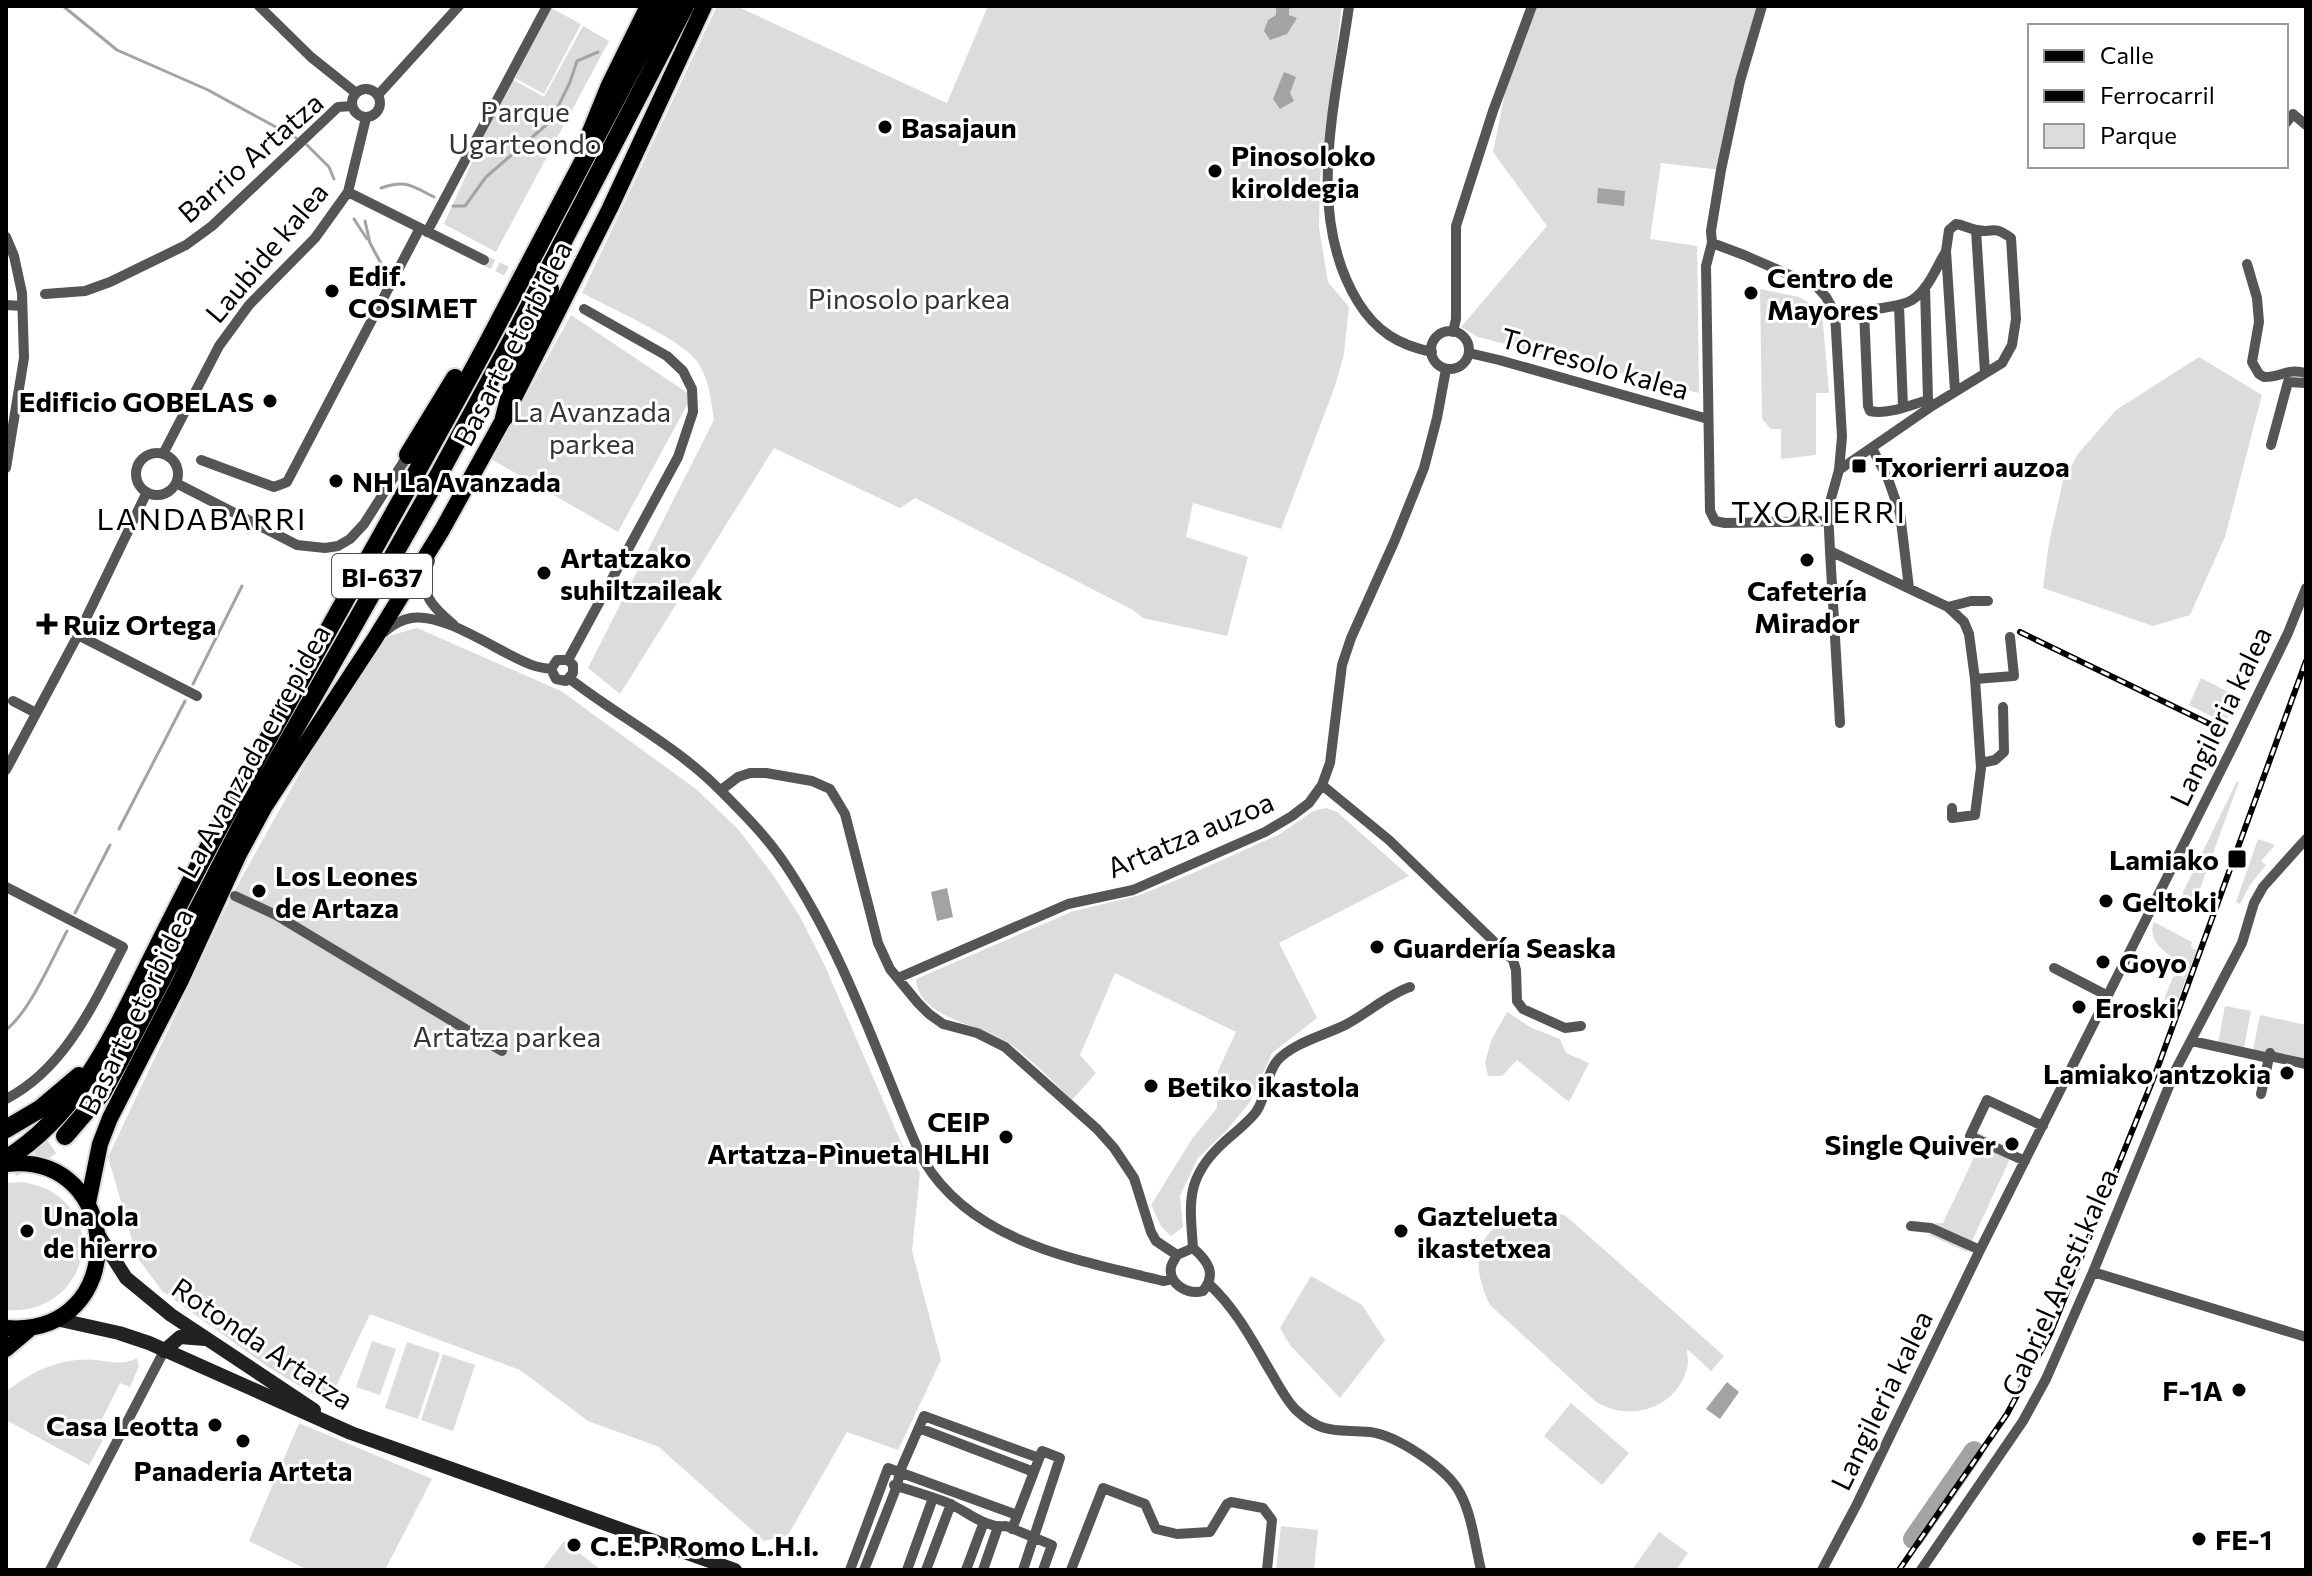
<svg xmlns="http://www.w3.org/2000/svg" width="2312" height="1576" viewBox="0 0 2312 1576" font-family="Commissioner,sans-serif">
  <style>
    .green { fill: #dcdcdc }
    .water { fill: #a3a3a3 }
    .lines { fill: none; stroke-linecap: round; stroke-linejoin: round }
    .stream { stroke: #a3a3a3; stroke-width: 3 }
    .river { stroke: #a3a3a3; stroke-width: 20 }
    .street-tunnel { stroke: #d9d9d9; stroke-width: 10; stroke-dasharray: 10 5; stroke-linecap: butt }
    .highway-tunnel { stroke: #d9d9d9; stroke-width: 18; stroke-dasharray: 18 9; stroke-linecap: butt }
    .primary-casing { stroke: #dbdbdb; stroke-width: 20 }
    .highway-casing { stroke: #dbdbdb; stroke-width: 22 }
    .street { stroke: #555; stroke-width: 10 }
    .secondary { stroke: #222; stroke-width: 14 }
    .primary { stroke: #000; stroke-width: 16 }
    .highway { stroke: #000; stroke-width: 18 }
    .rail-casing { stroke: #000; stroke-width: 6 }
    .rail { stroke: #fff; stroke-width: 3; stroke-dasharray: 9; stroke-linecap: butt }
    .poi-dot { fill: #000; stroke: #fff; stroke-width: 3 }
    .labels { text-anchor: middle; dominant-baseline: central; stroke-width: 6; stroke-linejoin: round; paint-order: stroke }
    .shield { fill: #fff; stroke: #4c4c4c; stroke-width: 2 }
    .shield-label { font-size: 26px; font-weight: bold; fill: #000 }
    .park-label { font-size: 28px; fill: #333; stroke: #fff }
    .poi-label { font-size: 28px; font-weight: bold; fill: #000; stroke: #fff; text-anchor: start }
    .street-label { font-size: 28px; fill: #000; stroke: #fff }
    .neighbourhood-label { font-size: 30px; letter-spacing: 2px; fill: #000; stroke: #fff }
  </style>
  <rect width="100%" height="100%" fill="#fff"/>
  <path class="green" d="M717,6H736L947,103L988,6H1342L1320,180L1319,228L1328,282L1349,307L1344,354L1335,386L1281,529L1193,503L1186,537L1248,557L1227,636L1143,618L1133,610L915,498L900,508L774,448L620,694L588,668L714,420C711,400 709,377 696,360C680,339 609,307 582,293Z
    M1528,6H1762L1721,170L1661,163L1650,239L1697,246L1699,393L1478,337L1461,327L1547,226L1493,152L1513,54Z
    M551,8L581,24L544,94L515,78Z
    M583,26L609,41L496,252L444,224L510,78L544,97Z
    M1760,289L1799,297L1817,307L1822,315L1823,324L1829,393H1816V455L1781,459V429H1771L1762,419Z
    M571,315L692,396L618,532L491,459Z
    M2199,357L2262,395L2225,537L2190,615L2153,626L2043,588L2049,543L2063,481L2078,454L2116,410Z
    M417,628L561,691L696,789L738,829L773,875L799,915L825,966L901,1142L920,1173L912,1251L941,1360L898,1450L847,1432L788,1535L764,1541L659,1447L588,1421L520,1370L370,1314L328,1403L268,1367L162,1291L137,1257L108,1157L232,895L374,640Z
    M2201,678L2238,697L2225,723L2189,705Z
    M2237,781L2239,782L2197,897L2195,901H2187L2183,898V892Z
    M1326,808L1337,812L1409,876L1279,943L1317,1018L1272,1053L1250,1102L1226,1131L1198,1158L1180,1196L1183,1227L1171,1236L1161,1226L1151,1205L1192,1139L1217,1108L1218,1071L1236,1032L1115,973L1080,1055L1096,1073L1072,1100C1053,1082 1028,1055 1007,1042C979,1024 918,1018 916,979L1071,912L1140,895L1193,873L1280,834L1313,811Z
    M2258,839L2275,845L2261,861L2266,865L2250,885L2240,904L2236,902Z
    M2154,922L2192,942L2191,948L2197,950L2177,1003L2164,999L2173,977L2179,975L2184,977L2189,965C2172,958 2145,944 2154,922Z
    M2225,1006L2251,1011L2244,1048L2218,1043Z
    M1507,1012L1532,1028L1560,1039L1566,1053L1589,1063L1569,1102L1517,1060L1502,1076H1488L1485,1062L1491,1041Z
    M2260,1015L2306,1025V1061L2253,1050Z
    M1975,1131L2014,1150L1967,1252L1929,1235L1935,1223H1943L1977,1151L1969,1147Z
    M23,1182C35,1185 47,1187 58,1196C110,1237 74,1316 6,1310V1183Z
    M1547,1209L1566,1216L1724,1356L1711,1371L1687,1349C1687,1355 1689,1362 1687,1368C1677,1409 1628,1423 1595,1401L1490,1305C1462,1249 1487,1215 1547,1209Z
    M1311,1276L1362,1305L1385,1340L1340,1398L1290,1345L1280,1328Z
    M372,1341L396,1349L380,1395L356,1387Z
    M407,1342L440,1353L418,1419L385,1408Z
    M443,1354L475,1365L453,1431L421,1420Z
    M137,1358L139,1366L130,1387L120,1383L94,1435L103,1440L89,1465L6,1420V1392C31,1372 61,1357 94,1360C110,1361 122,1366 137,1358Z
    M1571,1403L1629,1453L1602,1485L1544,1436Z
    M299,1423L432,1479L385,1570H308L249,1541Z
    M1281,1526L1318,1530L1314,1570H1276Z
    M1659,1532L1688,1553L1676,1570H1632Z
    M564,1541L601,1570H542Z"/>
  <path class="water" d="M1276,6H1294L1289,9V15L1297,18L1287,34L1270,40L1264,31L1268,20L1276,15Z
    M1284,72L1296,77L1290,93L1294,101L1280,109L1273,99Z
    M1598,188L1625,191L1624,206L1597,203Z
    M947,888L953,917L937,921L931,892Z
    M1727,1382L1739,1392L1720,1419L1706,1409Z"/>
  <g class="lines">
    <path class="stream" d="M63,6L117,50L208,90L296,138
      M307,145L329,167L334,179
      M381,188C406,179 412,186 434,197
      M453,206H465L486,177L545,126L554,115L570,82L577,61L598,52
      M354,219L367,239
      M365,221L370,243L384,269
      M193,684L242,586
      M119,829L185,701
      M75,913L110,845
      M6,1030C30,1011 52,959 67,931"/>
    <path class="river" d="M1913,1539L1974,1451"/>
    <path class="street-tunnel" d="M484,260L543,289"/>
    <path class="highway-tunnel" d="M12,1168L41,1153L65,1136"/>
    <g class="primary-casing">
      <path id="primary" d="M587,139L609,85L648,6
        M6,1164C125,1150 132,1338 6,1328
        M88,1203L100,1144L110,1118L181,980L239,854L265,806L374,640L442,530L504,418L610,208L704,6
        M6,1349L32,1327"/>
    </g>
    <g class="highway-casing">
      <path id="highway" d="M504,418L514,379L550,289
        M408,455L455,378
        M6,1129L40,1109L79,1076
        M65,1136L102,1093L118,1064L254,801L430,491L514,336L685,6
        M6,1159C80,1113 115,1032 153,956C181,900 209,844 240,790C321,641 406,494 487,344C547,232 605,118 665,6"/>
    </g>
    <path class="street" d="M259,6L311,57L356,93
      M1349,6C1336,101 1304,214 1358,302C1376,331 1398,345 1432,352
      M1762,6L1740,81L1721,170L1711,231L1712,243L1706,266L1710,511L1715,521L1725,523L1828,521
      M352 103a14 14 0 1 1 28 0a14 14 0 1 1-28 0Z
      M378,95L459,6
      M2286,123L2293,114L2306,125
      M348,192L484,260
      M1976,230L1985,373
      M427,232L547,6
      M6,237L14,256L22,293L24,358L6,468
      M1712,243L1744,255L1817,287L1826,297L1835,313L1842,437L1839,470L1828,509L1830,551L1948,607L1964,622L1969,634L1975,679L1981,768L1975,815L1952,818V808
      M2247,264L2257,298L2259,322L2252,362L2259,374L2264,377C2283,377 2286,368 2306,373
      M1925,287L1928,400L1931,404
      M45,294L85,291L110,282L186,245L212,226L338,107L352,106
      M6,305L22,306
      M1899,305L1903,407
      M1864,310L1868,406L1870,411C1888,415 1910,405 1928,400
      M1835,313C1853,311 1897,309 1912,300C1928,290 1936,268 1945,253
      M1431 350a19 19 0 1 1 38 0a19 19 0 1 1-38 0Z
      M1453,332L1456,319V226L1493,111L1532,6
      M1469,353L1499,360L1708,419
      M2271,445L2288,382L2306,383
      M1872,448L1888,479L1900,513L1909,588
      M136 474a21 21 0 1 1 42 0a21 21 0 1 1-42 0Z
      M163,454L219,346L249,305L315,238L348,192L366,118
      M201,460L274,487L287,482L420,228
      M1839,470L1932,406L2002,363L2012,345L2016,319L2011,238C1991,224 1995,234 1977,230C1969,229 1964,225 1956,224L1949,230L1946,251L1955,391
      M176,483L297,545L325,548L338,546L350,539L364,524L408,455
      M1830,551L1840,723
      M430,561C417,592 431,606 454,625
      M1948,607L1971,601H1988
      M384,632C393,625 400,620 411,618C443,612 497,651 527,663C534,667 543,668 551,669
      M78,635L197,696
      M568,660L678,457L693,412L692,389L683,371L667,356L584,309
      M551,669L556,679L566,681L573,673V665L568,660
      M551,669L557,660H568
      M570,679C619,717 677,746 721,791C743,813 767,837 785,864C840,946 873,1042 911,1133C915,1142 919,1152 924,1161C973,1243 1078,1260 1163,1281L1173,1279
      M1975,679L2014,676L2010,637
      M13,701L36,713
      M1981,763L1995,760L2004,752L2003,707
      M6,770L78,635L147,492
      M1322,785L1389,840L1513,960L1516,970L1517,1001L1523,1009L1565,1028L1581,1026
      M721,790L738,777L750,773H766L812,781L830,789L845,814L878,943L890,969L918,1003L929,1014L943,1024L977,1033L1005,1047L1097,1129L1114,1148L1134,1178L1151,1232L1156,1241L1177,1255
      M6,887L123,947C94,1003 65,1069 6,1099
      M235,896L276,915L502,1051
      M2054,968L2108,996
      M898,978L1068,904L1133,890L1265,832L1292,816L1309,803L1322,785L1330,763L1342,665L1351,638L1395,540L1424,468L1437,418L1446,369
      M2192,1041L2269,1058
      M2270,1056L2306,1064
      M2261,1094L2270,1053
      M2025,1161L1970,1136L1987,1100L2043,1126
      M1911,1226L1931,1228L1980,1250
      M1193,1248C1190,1204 1185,1180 1220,1146C1231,1135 1246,1125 1256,1112C1267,1097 1265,1076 1277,1061C1292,1043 1326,1035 1347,1024C1369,1012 1387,995 1410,987
      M1193,1248C1208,1261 1217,1274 1203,1291C1189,1295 1168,1285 1171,1267C1172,1263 1175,1259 1177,1255Z
      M2093,1272L2306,1337
      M1209,1284C1235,1308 1251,1338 1269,1369C1277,1382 1285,1399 1296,1410C1324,1436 1337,1429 1370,1432C1396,1435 1448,1469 1460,1493C1472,1515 1475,1545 1481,1570
      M919,1428L1034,1472
      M894,1485C912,1491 930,1496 948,1503C967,1511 985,1529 1006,1526L1052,1545L1043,1570
      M1012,1529L1042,1451L1060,1458L1023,1570
      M50,1570L164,1351
      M850,1570L888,1468L1017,1515
      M864,1570L897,1486L900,1471L924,1416L1039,1458
      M907,1570L933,1498
      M926,1570L951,1504
      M966,1570L984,1522
      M983,1570L998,1527
      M1071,1570L1103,1488L1145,1504L1156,1529L1177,1534L1210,1532L1227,1504L1231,1502L1263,1508L1272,1520L1267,1570
      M1822,1570L1857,1504L1980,1250L2234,744L2288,633L2306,588
      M1921,1570L2023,1421L2046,1379L2093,1272L2176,1069L2242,943L2254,903L2263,887L2306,839"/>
    <path class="secondary" d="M98,1234L126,1278L171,1315L314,1410
      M56,1319L119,1333L149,1343L351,1433L735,1570
      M164,1351L180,1337L205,1339"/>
    <use href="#primary" class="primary"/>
    <use href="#highway" class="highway"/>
    <g class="rail-casing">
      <path id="rail" d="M2020,632L2214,726
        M1899,1570L2007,1414L2050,1334L2156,1072L2306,661"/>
    </g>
    <use href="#rail" class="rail"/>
  </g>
  <g class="poi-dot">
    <circle cx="885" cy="127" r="8"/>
    <circle cx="1215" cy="171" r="8"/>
    <circle cx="332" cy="291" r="8"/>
    <circle cx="1751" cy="293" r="8"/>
    <circle cx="270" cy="401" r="8"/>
    <rect x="1851" y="458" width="16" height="16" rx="4"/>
    <circle cx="336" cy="481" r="8"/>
    <circle cx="1807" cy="560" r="8"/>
    <circle cx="544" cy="573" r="8"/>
    <path d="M43 612h8v8h8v8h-8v8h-8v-8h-8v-8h8z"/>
    <rect x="2227" y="849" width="20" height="20" rx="4"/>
    <circle cx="259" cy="891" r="8"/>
    <circle cx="2106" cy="901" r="8"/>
    <circle cx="1377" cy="947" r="8"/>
    <circle cx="2103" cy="962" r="8"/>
    <circle cx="2079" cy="1007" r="8"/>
    <circle cx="2287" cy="1073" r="8"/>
    <circle cx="1151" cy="1086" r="8"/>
    <circle cx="1006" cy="1137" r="8"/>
    <circle cx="2012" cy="1144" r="8"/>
    <circle cx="27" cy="1231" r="8"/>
    <circle cx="1401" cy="1231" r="8"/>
    <circle cx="2239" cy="1390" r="8"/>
    <circle cx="215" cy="1425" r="8"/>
    <circle cx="243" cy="1441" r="8"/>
    <circle cx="2199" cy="1539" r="8"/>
    <circle cx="574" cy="1545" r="8"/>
  </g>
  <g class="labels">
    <rect class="shield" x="332" y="554" width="100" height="44" rx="6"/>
    <g class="shield-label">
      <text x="382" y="576">BI-637</text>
    </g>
    <g class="park-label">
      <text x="525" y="111">Parque<tspan x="525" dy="32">Ugarteondo</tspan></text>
      <text x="909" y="298">Pinosolo parkea</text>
      <text x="592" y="411">La Avanzada<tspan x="592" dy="32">parkea</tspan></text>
      <text x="507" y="1036">Artatza parkea</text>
    </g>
    <g class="poi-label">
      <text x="901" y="127">Basajaun</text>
      <text x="1231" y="155">Pinosoloko<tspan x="1231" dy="32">kiroldegia</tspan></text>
      <text x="348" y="275">Edif.<tspan x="348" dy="32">COSIMET</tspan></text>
      <text x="1767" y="277">Centro de<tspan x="1767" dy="32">Mayores</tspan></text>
      <text x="254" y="401" text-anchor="end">Edificio GOBELAS</text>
      <text x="1875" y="466">Txorierri auzoa</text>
      <text x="352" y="481">NH La Avanzada</text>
      <text x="560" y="557">Artatzako<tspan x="560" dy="32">suhiltzaileak</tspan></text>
      <text x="1807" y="590" text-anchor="middle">Cafetería<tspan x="1807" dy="32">Mirador</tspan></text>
      <text x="63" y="624">Ruiz Ortega</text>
      <text x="2219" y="859" text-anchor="end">Lamiako</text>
      <text x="275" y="875">Los Leones<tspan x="275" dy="32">de Artaza</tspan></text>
      <text x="2122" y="901">Geltoki</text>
      <text x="1393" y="947">Guardería Seaska</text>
      <text x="2119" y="962">Goyo</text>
      <text x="2095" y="1007">Eroski</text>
      <text x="2271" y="1073" text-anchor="end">Lamiako antzokia</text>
      <text x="1167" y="1086">Betiko ikastola</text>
      <text x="990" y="1121" text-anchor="end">CEIP<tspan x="990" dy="32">Artatza-Pìnueta HLHI</tspan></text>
      <text x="1996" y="1144" text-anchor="end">Single Quiver</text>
      <text x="43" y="1215">Una ola<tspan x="43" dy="32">de hierro</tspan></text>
      <text x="1417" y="1215">Gaztelueta<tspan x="1417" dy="32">ikastetxea</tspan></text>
      <text x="2223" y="1390" text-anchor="end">F-1A</text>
      <text x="199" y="1425" text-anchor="end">Casa Leotta</text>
      <text x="243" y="1470" text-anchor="middle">Panaderia Arteta</text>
      <text x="2215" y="1539">FE-1</text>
      <text x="590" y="1545">C.E.P. Romo L.H.I.</text>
    </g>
    <g class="street-label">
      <text transform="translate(250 157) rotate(-41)">Barrio Artatza</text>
      <text transform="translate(266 252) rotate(-50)">Laubide kalea</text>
      <text transform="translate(512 343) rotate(-63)">Basarte etorbidea</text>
      <text transform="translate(1595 363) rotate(16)">Torresolo kalea</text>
      <text transform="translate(2220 716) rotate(-64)">Langileria kalea</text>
      <text transform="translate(253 751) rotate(-61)">La Avanzada errepidea</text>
      <text transform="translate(1190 834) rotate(-23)">Artatza auzoa</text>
      <text transform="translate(135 1011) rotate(-64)">Basarte etorbidea</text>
      <text transform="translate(2059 1282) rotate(-66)">Gabriel Aresti kalea</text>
      <text transform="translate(263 1343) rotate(34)">Rotonda Artatza</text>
      <text transform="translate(1881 1400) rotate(-64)">Langileria kalea</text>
    </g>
    <g class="neighbourhood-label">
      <text x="1819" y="510">TXORIERRI</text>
      <text x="202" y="517">LANDABARRI</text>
    </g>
  </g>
  <rect width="2312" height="1576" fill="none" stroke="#000000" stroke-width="16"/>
  <rect x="2028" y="24" width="260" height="144" fill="#ffffff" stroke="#999999" stroke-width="2"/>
  <rect x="2044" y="50" width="40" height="12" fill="#000000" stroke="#999999" stroke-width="2"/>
  <text x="2100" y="64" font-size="24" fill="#000000">Calle</text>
  <rect x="2044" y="90" width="40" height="12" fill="#000000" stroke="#999999" stroke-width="2"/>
  <text x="2100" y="104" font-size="24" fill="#000000">Ferrocarril</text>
  <rect x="2044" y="124" width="40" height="24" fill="#dcdcdc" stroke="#999999" stroke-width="2"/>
  <text x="2100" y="144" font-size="24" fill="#000000">Parque</text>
</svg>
